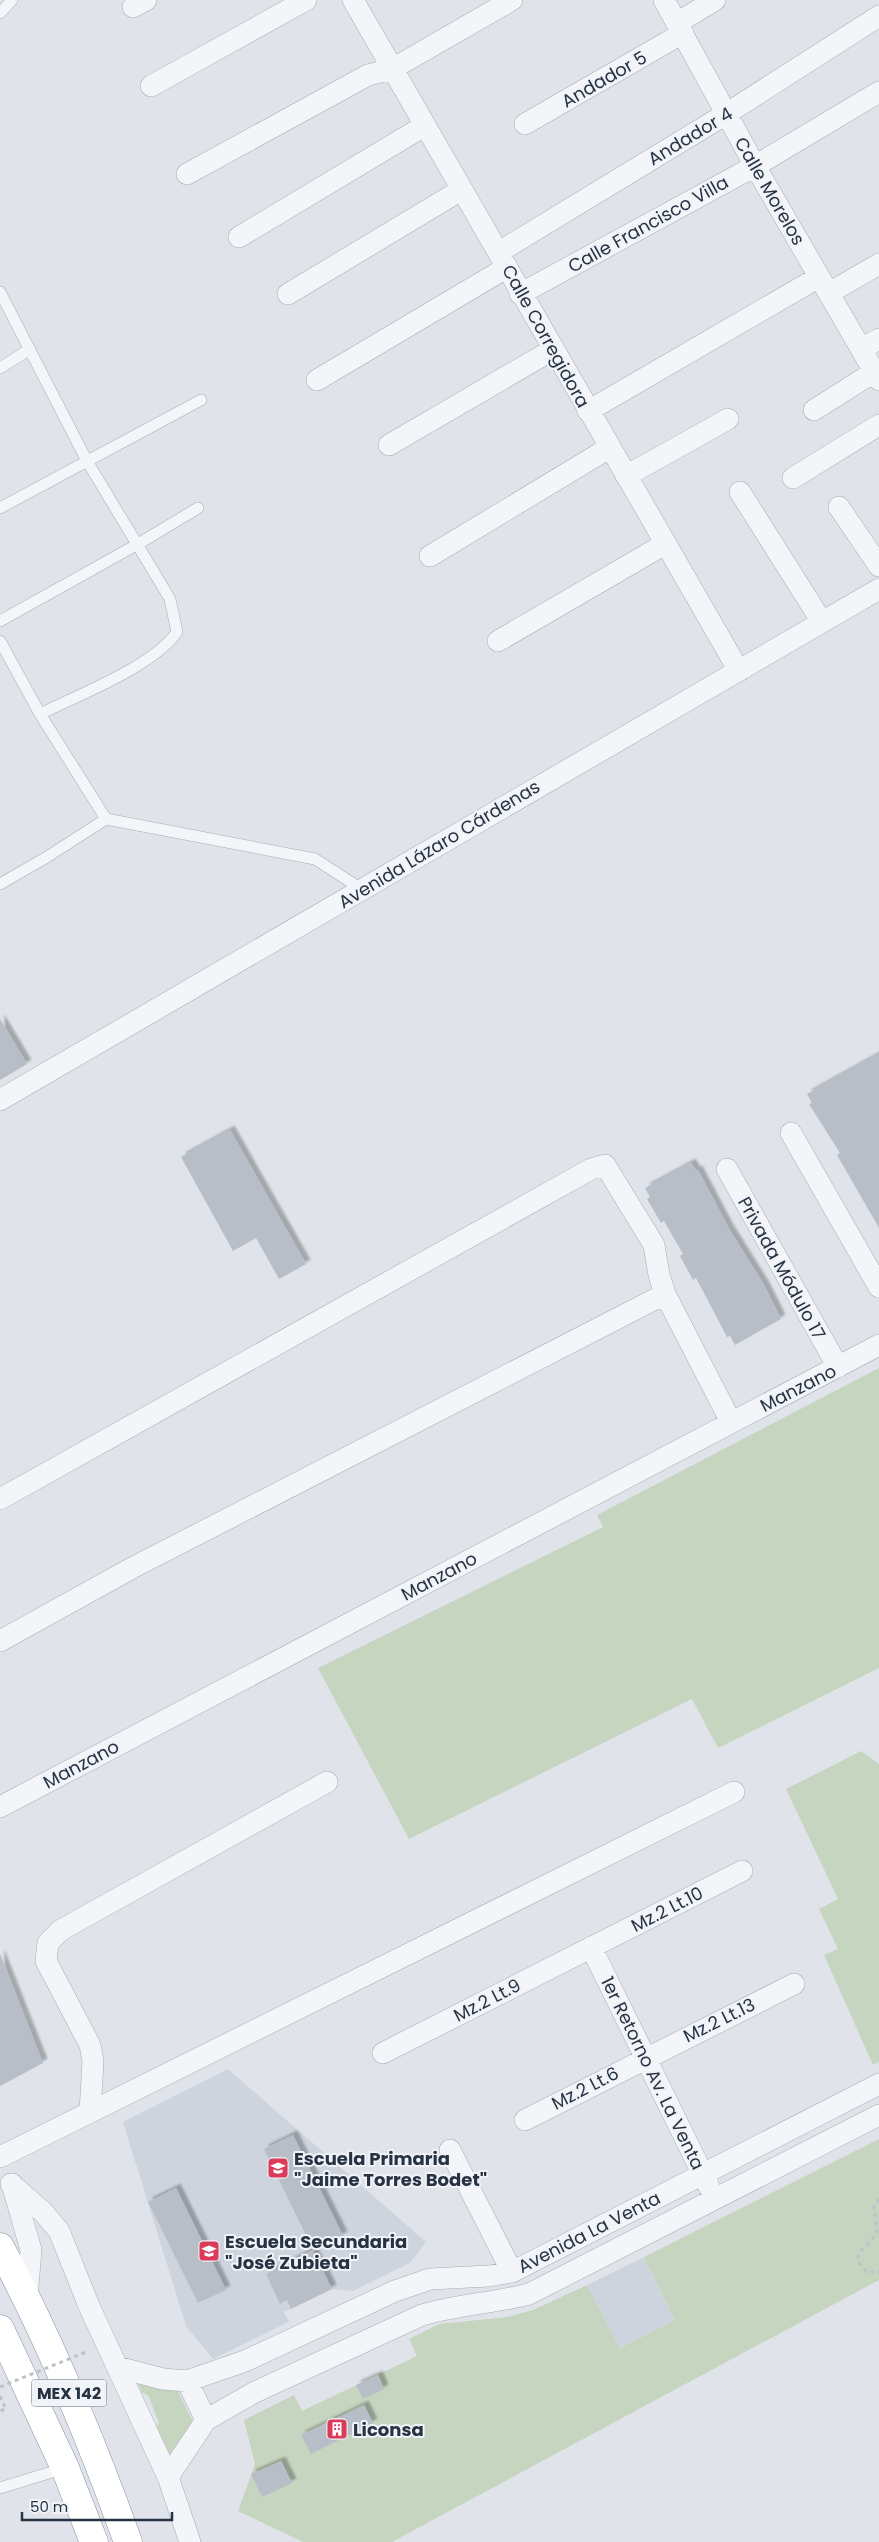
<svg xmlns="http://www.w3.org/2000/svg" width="879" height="2542" viewBox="0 0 879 2542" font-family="Poppins,sans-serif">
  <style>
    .built { fill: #ced4dd }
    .green { fill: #c6d5c0 }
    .building { fill: #b7bec8; filter: url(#shadow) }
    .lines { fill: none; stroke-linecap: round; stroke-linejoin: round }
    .lane-casing { stroke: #a5abb5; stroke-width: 12 }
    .street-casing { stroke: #a5abb5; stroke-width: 22 }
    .highway-casing { stroke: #8692a2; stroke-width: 29 }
    .path { stroke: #bec2c9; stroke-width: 3; stroke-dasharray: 4 4; stroke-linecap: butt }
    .lane { stroke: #f3f5f8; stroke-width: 11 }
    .street { stroke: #f3f5f8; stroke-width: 21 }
    .highway { stroke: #fff; stroke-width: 28 }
    .path-bridge { stroke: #bec2c9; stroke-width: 3; stroke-dasharray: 4 4; stroke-linecap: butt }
    .labels { text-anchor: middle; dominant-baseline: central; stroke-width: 4; stroke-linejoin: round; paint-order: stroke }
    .shield { fill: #f0f3f8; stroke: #636c79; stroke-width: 1 }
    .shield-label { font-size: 16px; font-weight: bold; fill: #273243 }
    .street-label { font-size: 18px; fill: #273243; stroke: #f0f3f8 }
    .poi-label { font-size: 18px; font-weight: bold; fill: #273243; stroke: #f0f3f8; text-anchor: start }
  </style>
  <defs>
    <filter id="shadow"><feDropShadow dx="4.5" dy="-4.5" stdDeviation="1" flood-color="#0004"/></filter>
  </defs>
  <rect width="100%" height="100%" fill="#e0e4ea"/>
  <path class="built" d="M228,2069L426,2242L410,2263L353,2291L332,2289L284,2312L289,2322L213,2359L186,2326L123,2122Z
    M644,2257L675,2320L618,2348L587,2285Z"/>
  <path class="green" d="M879,1368V1668L718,1748L692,1699L409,1839L318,1668L603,1527L597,1515Z
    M861,1751L879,1764V2062L873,2065L824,1955L838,1949L819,1909L838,1899L786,1789Z
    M879,2139V2280L392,2542H303L238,2511L255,2464L244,2420L294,2395L302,2411L417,2356L409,2339L439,2324L507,2317L533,2310L587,2285L619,2348L675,2320L644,2257Z
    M140,2382L178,2391L192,2420L191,2426L168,2456L156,2428L159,2423L148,2395L142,2393L139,2385Z"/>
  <path class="building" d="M0,1019L27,1064L0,1080Z
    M879,1054V1228L837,1155L840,1153L809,1104L812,1103L807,1094Z
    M230,1130L306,1264L279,1279L256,1238L233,1251L181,1157Z
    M691,1163L696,1171L698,1170L729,1229L764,1285L781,1319L735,1345L730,1336L727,1337L696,1278L693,1280L680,1256L683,1254L664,1221L661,1223L647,1199L650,1197L645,1188Z
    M0,1954L43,2063L0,2086Z
    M293,2135L343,2236L313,2251L332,2289L291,2309L287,2300L280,2304L266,2274L313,2250L264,2149Z
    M176,2188L226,2290L198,2303L148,2202Z
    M378,2375L384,2389L363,2399L356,2385Z
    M364,2405L373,2423L311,2454L301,2435Z
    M281,2461L292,2483L262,2497L251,2474Z"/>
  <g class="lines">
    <g class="lane-casing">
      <path id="lane" d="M0,13L12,0
        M0,292L87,461L170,599L177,632C154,666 78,695 40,714
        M0,368L30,349
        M0,508L201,400
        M0,621L138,544L198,508
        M0,641L40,714L106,819L315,859L363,890
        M0,884L47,857L106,819
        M0,2488L65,2468"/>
    </g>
    <g class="street-casing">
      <path id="street" d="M353,0L739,671
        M664,0L755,166L879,380
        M133,7L146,0
        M677,23L715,0
        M151,86L306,0
        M525,124L683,33
        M187,174L368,75L392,69L512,0
        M239,237L424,126
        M499,252L726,114L879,16
        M829,293L879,264
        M288,294L461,190
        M520,294L755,166L879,92
        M861,349L879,339
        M317,380L506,268
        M814,410L874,372
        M588,411L819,277
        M389,445L552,350
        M626,476L728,419
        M793,478L879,425
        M740,492L822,622
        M839,507L879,566
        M430,556L609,448
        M498,641L665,544
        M0,1100L879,589
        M791,1133L879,1287
        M727,1169L838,1367
        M0,1499L591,1169L605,1165L654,1245L659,1275L665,1294L731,1422
        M0,1641L132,1568L665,1294
        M0,1807L879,1345
        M591,1947L709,2187
        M383,2053L742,1871
        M90,2112L93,2061L90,2045L46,1961L48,1943L61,1930L327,1782
        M525,2120L794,1984
        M450,2150L512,2272
        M0,2157L734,1792
        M11,2184L44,2213L59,2231L89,2306L168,2477L190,2542
        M12,2184L31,2250L27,2298
        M117,2367L163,2379L187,2381L245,2361L395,2291L430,2279L489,2276L512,2272L879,2084
        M187,2381L206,2420
        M168,2477L206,2420L253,2393L422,2315C457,2305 493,2303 529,2294L879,2115"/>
    </g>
    <g class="highway-casing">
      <path id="highway" d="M0,2247C51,2342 92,2442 128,2542
        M0,2329L65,2468L94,2542"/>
    </g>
    <path class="path" d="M879,2199L874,2206L877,2232C869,2248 845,2254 867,2272H879
      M0,2396L6,2409L0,2411"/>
    <use href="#lane" class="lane"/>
    <use href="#street" class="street"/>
    <use href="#highway" class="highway"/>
    <path class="path-bridge" d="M0,2387L86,2352"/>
  </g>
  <defs>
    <g id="school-square" transform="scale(1.125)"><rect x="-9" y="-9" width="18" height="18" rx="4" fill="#db3a58" stroke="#f0f3f8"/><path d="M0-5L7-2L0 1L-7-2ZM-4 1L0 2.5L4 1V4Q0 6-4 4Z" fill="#fff"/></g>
    <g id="building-square" transform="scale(1.125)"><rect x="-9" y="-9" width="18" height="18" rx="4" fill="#db3a58" stroke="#f0f3f8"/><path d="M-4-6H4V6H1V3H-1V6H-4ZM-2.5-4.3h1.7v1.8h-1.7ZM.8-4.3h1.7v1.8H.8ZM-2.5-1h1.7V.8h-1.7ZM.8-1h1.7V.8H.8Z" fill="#fff"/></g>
  </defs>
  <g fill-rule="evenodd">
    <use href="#school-square" x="278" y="2168"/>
    <use href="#school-square" x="209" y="2251"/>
    <use href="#building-square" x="337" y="2429"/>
  </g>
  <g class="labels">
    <rect class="shield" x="31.5" y="2379.5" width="75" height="27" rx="4"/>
    <g class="shield-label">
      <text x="69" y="2393">MEX 142</text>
    </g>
    <g class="street-label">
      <text transform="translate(604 79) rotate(-30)">Andador 5</text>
      <text transform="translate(690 136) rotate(-31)">Andador 4</text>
      <text transform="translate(770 191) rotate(60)">Calle Morelos</text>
      <text transform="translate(648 224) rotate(-29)">Calle Francisco Villa</text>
      <text transform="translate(546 336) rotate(61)">Calle Corregidora</text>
      <text transform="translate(439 844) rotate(-31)">Avenida Lázaro Cárdenas</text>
      <text transform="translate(782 1268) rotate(61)">Privada Módulo 17</text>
      <text transform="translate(798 1388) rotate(-27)">Manzano</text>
      <text transform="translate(439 1576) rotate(-28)">Manzano</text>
      <text transform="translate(81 1764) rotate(-28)">Manzano</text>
      <text transform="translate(667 1909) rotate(-27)">Mz.2 Lt.10</text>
      <text transform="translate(487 2000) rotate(-27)">Mz.2 Lt.9</text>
      <text transform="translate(719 2020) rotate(-26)">Mz.2 Lt.13</text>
      <text transform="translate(653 2073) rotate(64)">1er Retorno Av. La Venta</text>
      <text transform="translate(585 2088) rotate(-27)">Mz.2 Lt.6</text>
      <text transform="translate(589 2232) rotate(-27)">Avenida La Venta</text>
    </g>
    <g class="poi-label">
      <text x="294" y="2158">Escuela Primaria<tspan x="294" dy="21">"Jaime Torres Bodet"</tspan></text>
      <text x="225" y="2241">Escuela Secundaria<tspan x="225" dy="21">"José Zubieta"</tspan></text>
      <text x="353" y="2429">Liconsa</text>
    </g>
  </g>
  <path d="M22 2512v8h150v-8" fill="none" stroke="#273243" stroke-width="2.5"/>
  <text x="30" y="2512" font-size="15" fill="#273243" stroke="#f0f3f8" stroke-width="4" paint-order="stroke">50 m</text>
</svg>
